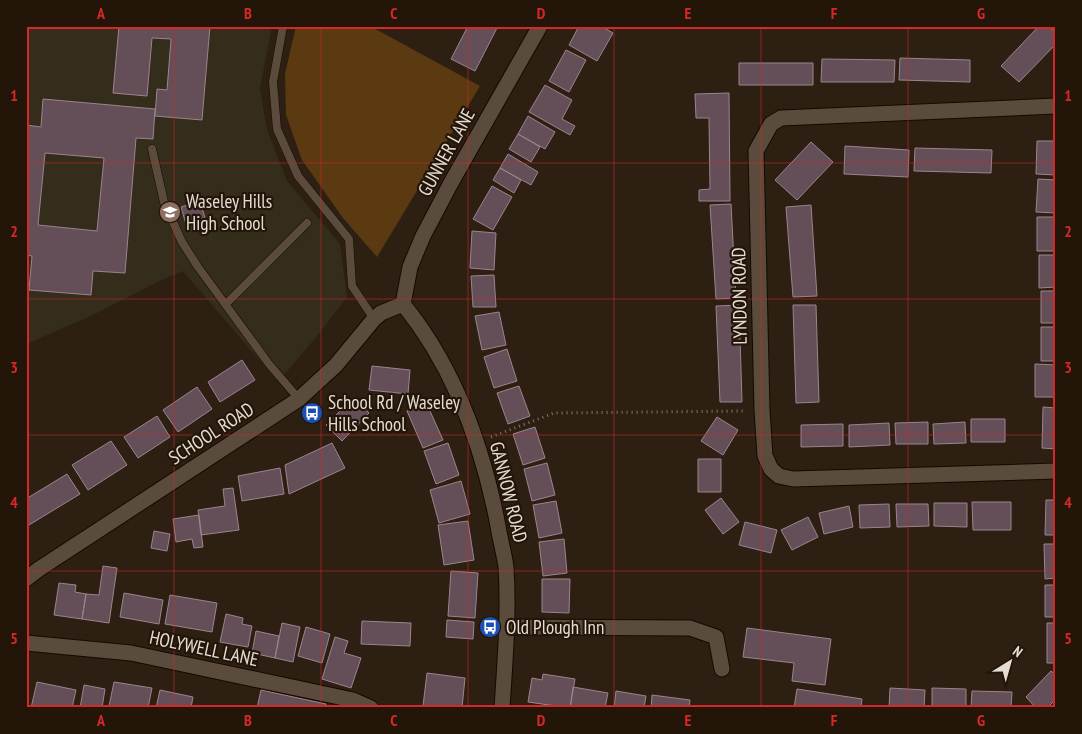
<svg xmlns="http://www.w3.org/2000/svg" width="1082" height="734" viewBox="0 0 1082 734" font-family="'PT Sans Narrow',sans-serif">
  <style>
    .education { fill: #352d1c }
    .green { fill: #5b3911 }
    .building { fill: #644e57; stroke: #9b848e; fill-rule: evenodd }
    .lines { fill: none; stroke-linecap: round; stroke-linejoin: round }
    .service-casing { stroke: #150901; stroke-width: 9 }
    .minor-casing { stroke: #150901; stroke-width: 17 }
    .tertiary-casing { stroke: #150901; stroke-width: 17 }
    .path { stroke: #807569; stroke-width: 3; stroke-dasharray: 1 4; stroke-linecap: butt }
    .service { stroke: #5b4b3c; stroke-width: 8 }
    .minor { stroke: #5b4b3c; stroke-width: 15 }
    .tertiary { stroke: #5b4b3c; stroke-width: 15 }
    .grid { fill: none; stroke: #d62828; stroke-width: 1; stroke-opacity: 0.55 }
    .labels { text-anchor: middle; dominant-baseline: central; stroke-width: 4.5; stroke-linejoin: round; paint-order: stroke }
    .street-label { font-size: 19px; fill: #e5dcd3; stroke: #231609 }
    .poi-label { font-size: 19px; fill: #e5dcd3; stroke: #231609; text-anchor: start }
    .neatline { fill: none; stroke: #d62828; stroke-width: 2 }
    .grid-label { font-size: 16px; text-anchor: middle; font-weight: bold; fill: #d62828 }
  </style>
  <rect width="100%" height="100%" fill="#2d2012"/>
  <path class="education" d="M26,26H272L260,88L267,130L287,181L340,244L347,297L317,336L278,382L183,271L159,281L93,315L26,344Z"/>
  <path class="green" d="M296,26H370L480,86L377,257L343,218L302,160L286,115L285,74Z"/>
  <path class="building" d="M119,26H210L202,120L155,116L157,89L167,90L171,39L152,38L147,96L113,93Z
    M468,26H498L475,71L451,59Z
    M579,26H601L613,33L597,61L569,45Z
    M1039,26H1048L1056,33V44L1019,82L1001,66Z
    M566,50L586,60L569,92L549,81Z
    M900,58L970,60V82L899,80Z
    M822,59L895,60L894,82H821Z
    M739,63H813V85H739Z
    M545,85L572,100L562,119L575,126L570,135L529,112Z
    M729,93L730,201H699V190L710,189L709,118H696L695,94Z
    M43,99L155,109L153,139L136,138L125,273L93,271L91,295L29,290L32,256L26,255V125L41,127ZM45,153L104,158L97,231L38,225Z
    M528,116L555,132L545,149L518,134Z
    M518,134L540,147L531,162L509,149Z
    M1037,141H1056V175L1036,174Z
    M811,142L833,162L797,200L775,180Z
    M845,146L909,150L908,177L844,174Z
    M915,148L992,150L991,173L914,171Z
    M508,154L538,172L531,185L500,168Z
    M500,168L521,180L514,193L493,180Z
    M1038,179L1056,180V213L1036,212Z
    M492,186L512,197L493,230L473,219Z
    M200,201L207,225L188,231L181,207Z
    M731,204L736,298L716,299L710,205Z
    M811,205L817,296L793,297L786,207Z
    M1037,217H1056V251H1037Z
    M472,231L496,233L494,270L470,268Z
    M1039,255H1056V287L1039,288Z
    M494,275L496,307H473L471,276Z
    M1041,291H1056V323H1041Z
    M739,305L742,402H720L716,306Z
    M793,305H816L819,402L796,403Z
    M499,312L506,345L482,350L475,316Z
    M1041,327H1056V361H1041Z
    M507,349L517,381L494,388L484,357Z
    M242,360L255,380L220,402L208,382Z
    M1035,364L1056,365V397H1035Z
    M372,366L410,370L408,394L369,390Z
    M519,386L530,416L508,424L497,393Z
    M197,387L212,409L178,432L163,410Z
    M354,397L369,413L342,441L326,425Z
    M426,402L443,440L423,448L407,411Z
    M1043,407L1056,408V449L1042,448Z
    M157,416L170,437L138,458L124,437Z
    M717,417L738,430L723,455L701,441Z
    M971,419H1005V442H971Z
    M928,422V444H896L895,423Z
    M965,422L966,443L934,444L933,424Z
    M889,423L890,445L849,447V425Z
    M843,424V446L801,447V425Z
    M535,427L545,458L523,465L513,434Z
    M111,441L127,465L88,490L72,465Z
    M332,443L345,468L289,494L285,465Z
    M448,443L459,475L436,484L424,451Z
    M698,459H721V492H698Z
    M547,463L555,495L532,501L524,469Z
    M280,468L284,494L242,501L238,476Z
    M67,474L80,494L29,525L26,520V499Z
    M461,481L470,514L439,523L430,490Z
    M233,488L239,530L201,535L198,510L225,506L223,489Z
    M721,498L739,522L723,534L705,510Z
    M1046,500H1056V535H1045Z
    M556,501L562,533L539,538L533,505Z
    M972,502H1011V530H973Z
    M934,503H967V527L934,526Z
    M889,504L890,527L860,528L859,505Z
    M896,504H928L929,526L897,527Z
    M849,506L853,527L824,534L819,513Z
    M199,515L203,547L194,548L192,539L176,542L173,519Z
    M808,517L818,537L792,550L781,530Z
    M468,521L474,560L444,565L438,525Z
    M745,522L777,530L771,553L739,545Z
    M154,531L170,534L167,551L151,548Z
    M564,539L567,573L543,576L539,542Z
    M1044,544H1056V578L1045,579Z
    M103,566L117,568L109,623L82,619L86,594L99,595Z
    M451,571L478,573L475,618L448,616Z
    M542,579H570L569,613L542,612Z
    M59,583L76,585L75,592L86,594L82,619L54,615Z
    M1045,585H1056V617H1045Z
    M124,593L163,600L159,624L120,617Z
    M170,595L217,603L212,632L165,624Z
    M226,614L243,618L242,624L252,626L248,647L220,642Z
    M447,620L474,622L473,639L446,637Z
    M362,621L411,623L410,646L361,644Z
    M282,623L300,627L293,662L275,658Z
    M1047,623H1056V663H1047Z
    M306,627L330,634L322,663L298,656Z
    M747,628L831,639L825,685L792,681L794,663L743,657Z
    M256,631L279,636L275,658L252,653Z
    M335,637L348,641L344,653L361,658L351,688L322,679Z
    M1051,671L1056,675V699L1047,708H1036L1026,697Z
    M427,673L465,678L462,708L423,706Z
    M543,674L575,679L570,708L528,702L532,678L542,680Z
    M37,682L76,690L72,708H31Z
    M114,682L152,688L148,708L109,706Z
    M84,685L105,689L102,708H80Z
    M573,687L608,693L605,708H570Z
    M890,688L925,690L924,708H889Z
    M932,688L966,689V708H932Z
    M797,689L862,699L861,708H794Z
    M160,690L193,697L191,708H156Z
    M261,690L326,704L325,708H257Z
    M616,691L646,696L644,708H614Z
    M972,691L1012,692L1011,708H971Z
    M652,695L690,700L689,708H651Z"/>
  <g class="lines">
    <g class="service-casing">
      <path id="service" d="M283,26L273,82L277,129L298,176L349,239L352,286L374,319
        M152,149L164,202L182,242L198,267L269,364L299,399
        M226,304L307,223"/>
    </g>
    <g class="minor-casing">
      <path id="minor" d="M1056,106L781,118L771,124L756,151L762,410L765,456L771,469L779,476L793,479L1056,471
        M403,304L410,267L423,236L452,181L540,26
        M507,627L690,628L716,637L722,669
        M26,643L131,653L353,700L371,708"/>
    </g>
    <g class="tertiary-casing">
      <path id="tertiary" d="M26,579L39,569L299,399L336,365L374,319L381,313L403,304C454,367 483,447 498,526C500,539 504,553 506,567C509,614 505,661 502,708"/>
    </g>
    <path class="path" d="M491,437L554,413L746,411"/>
    <use href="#service" class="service"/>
    <use href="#minor" class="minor"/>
    <use href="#tertiary" class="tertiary"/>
  </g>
  <path class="grid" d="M174,26V708M321,26V708M468,26V708M614,26V708M761,26V708M908,26V708M26,163H1056M26,299H1056M26,435H1056M26,571H1056"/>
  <defs>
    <g id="school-disc" transform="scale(1.125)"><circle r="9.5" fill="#8d6e63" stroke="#231609"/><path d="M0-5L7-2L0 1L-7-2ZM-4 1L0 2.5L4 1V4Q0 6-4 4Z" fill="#fff"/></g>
    <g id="bus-disc" transform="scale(1.125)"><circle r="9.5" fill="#1a4fb4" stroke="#231609"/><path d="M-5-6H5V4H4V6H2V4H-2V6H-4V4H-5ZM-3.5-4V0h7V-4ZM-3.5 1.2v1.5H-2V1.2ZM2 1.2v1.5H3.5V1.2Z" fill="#fff"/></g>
  </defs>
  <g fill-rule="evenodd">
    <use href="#school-disc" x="170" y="212"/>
    <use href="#bus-disc" x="312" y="413"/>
    <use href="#bus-disc" x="490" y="627"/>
  </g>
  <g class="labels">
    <g class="street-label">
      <text transform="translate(446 152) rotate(-61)">GUNNER LANE</text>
      <text transform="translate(739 296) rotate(-91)">LYNDON ROAD</text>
      <text transform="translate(211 433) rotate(-33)">SCHOOL ROAD</text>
      <text transform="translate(509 492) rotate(76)">GANNOW ROAD</text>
      <text transform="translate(204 648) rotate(12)">HOLYWELL LANE</text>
    </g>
    <g class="poi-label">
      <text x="186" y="201">Waseley Hills<tspan x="186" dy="22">High School</tspan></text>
      <text x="328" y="402">School Rd / Waseley<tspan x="328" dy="22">Hills School</tspan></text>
      <text x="506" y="627">Old Plough Inn</text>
    </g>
  </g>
  <rect width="1082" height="734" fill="none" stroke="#231609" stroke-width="55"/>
  <g transform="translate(1010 662) rotate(37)" stroke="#231609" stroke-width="4" paint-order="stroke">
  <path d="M0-4L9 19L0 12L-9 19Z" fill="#e5dcd3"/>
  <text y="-8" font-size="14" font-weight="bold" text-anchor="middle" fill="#e5dcd3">N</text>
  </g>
  <rect x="28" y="28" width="1026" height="678" class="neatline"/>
  <g class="grid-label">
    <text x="101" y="19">A</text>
    <text x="248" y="19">B</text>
    <text x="394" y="19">C</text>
    <text x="541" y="19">D</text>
    <text x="688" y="19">E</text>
    <text x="834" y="19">F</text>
    <text x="981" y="19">G</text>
    <text x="14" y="101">1</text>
    <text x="1068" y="101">1</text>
    <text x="14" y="237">2</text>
    <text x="1068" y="237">2</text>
    <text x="14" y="373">3</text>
    <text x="1068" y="373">3</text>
    <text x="14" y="508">4</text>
    <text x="1068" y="508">4</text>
    <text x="14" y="644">5</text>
    <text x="1068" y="644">5</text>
    <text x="101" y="726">A</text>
    <text x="248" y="726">B</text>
    <text x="394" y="726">C</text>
    <text x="541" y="726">D</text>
    <text x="688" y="726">E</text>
    <text x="834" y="726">F</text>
    <text x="981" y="726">G</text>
  </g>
</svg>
